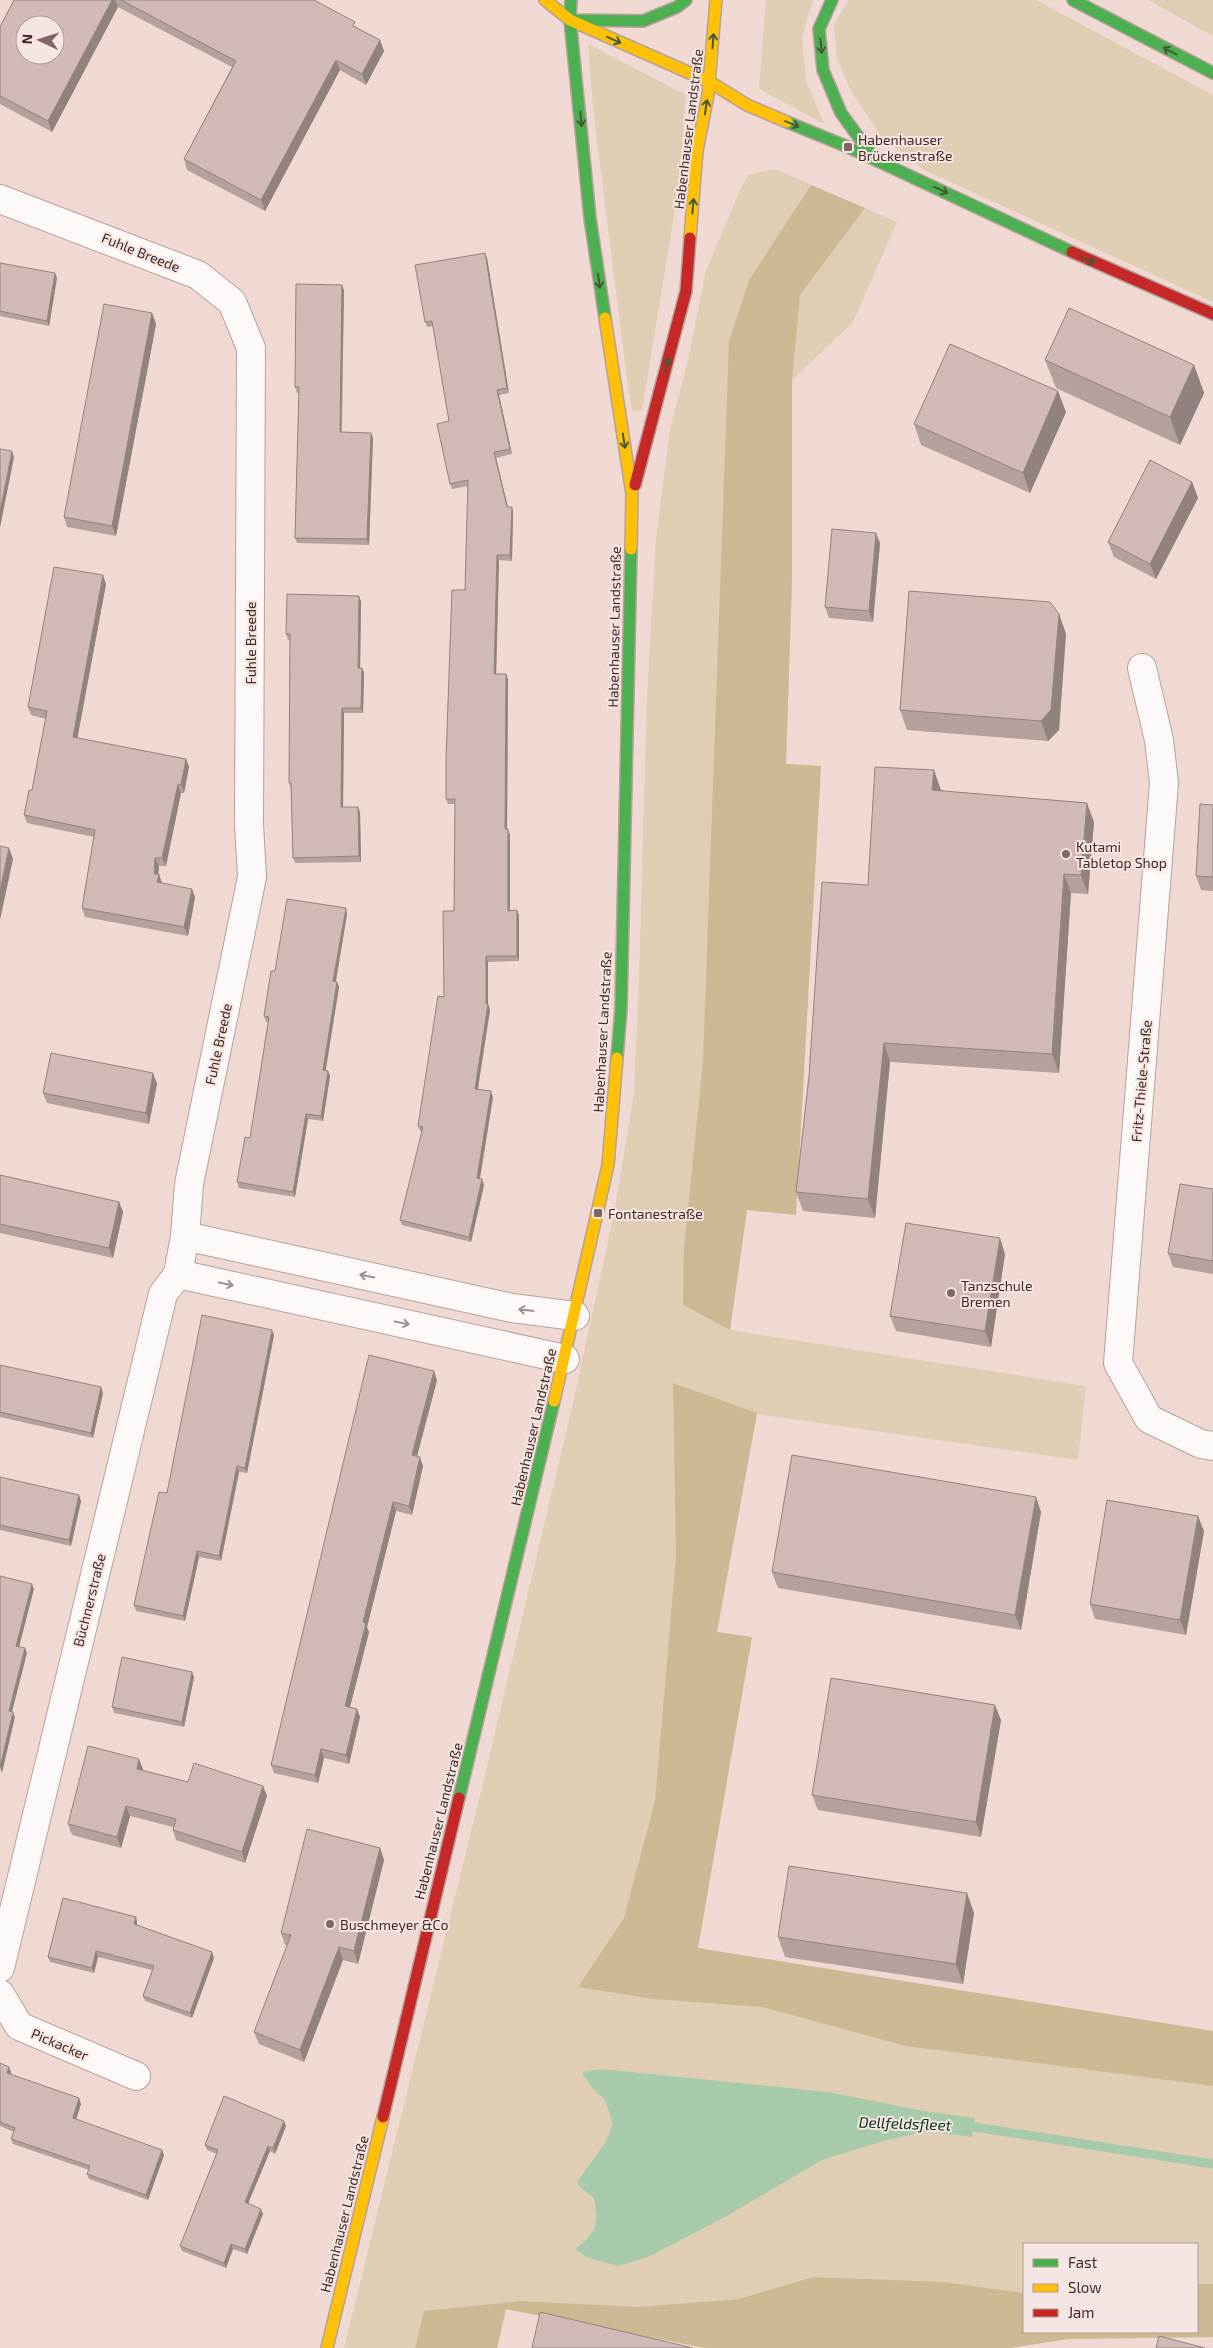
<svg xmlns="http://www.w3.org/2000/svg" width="1213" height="2348" viewBox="0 0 1213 2348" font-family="'Exo 2',sans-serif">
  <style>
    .green { fill: #dfceb4; fill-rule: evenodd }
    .forest { fill: #ccb994 }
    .water { fill: #a7caab }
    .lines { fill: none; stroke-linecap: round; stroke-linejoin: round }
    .stream { stroke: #a7caab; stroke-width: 9 }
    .street-casing { stroke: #b7a19b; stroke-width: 30 }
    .fast-casing { stroke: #b7a19b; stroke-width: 14 }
    .slow-casing { stroke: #b7a19b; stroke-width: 14 }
    .jam-casing { stroke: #b7a19b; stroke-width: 14 }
    .street { stroke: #fdf9f8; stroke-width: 28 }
    .fast { stroke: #4caf50; stroke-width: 11 }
    .slow { stroke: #ffc107; stroke-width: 11 }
    .jam { stroke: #c62828; stroke-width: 11 }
    .wall { fill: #b4a09c }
    .shaded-wall { fill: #92827f }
    .building { fill: #d1bab5; stroke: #92827f; fill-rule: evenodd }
    .oneway { stroke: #465833 }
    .oneway2 { stroke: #a0918e }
    .poi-dot { fill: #806761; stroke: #f5e6e3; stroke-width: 2 }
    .labels { text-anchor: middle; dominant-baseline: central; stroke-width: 4; stroke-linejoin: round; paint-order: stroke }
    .street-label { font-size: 14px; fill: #432923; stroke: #f5e6e3 }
    .poi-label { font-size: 14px; fill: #432923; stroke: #f5e6e3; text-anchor: start }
    .water-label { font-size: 15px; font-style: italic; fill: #023219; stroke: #f5e6e3 }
  </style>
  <rect width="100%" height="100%" fill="#f0d9d3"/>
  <path class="green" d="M766,0H813L802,37L806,81L824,124L759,89Z
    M849,0H1036L1213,95V302L924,170L880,135L851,91L837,59L834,24Z
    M1148,0H1213V36Z
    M588,44L686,95L678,191L642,410L632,411L627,379L593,108Z
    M775,169L897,222L853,322L792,380V580L786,764L821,766L796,1215L747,1210L730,1330L1086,1386L1078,1460L757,1414L717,1632L752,1637L698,1948L1213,2031V2337L1068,2339L1010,2348H705L506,2309L497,2348H344L484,1779L572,1407L614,1214L634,1094L639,977L647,697L656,538L670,430L689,356L706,271L741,188L749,174ZM1024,2244H1197V2332H1024Z"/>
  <path class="forest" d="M811,185L865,208L800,295L792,380V580L786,764L821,766L796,1215L747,1210L730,1330L683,1305L684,1248L703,1061L729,341L749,280Z
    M673,1383L757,1413L717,1632L752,1637L698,1948L1213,2031V2086L906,2046L762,2007L653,1999L578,1987L624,1918L655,1801L676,1557Z
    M813,2277L943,2282L1024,2293V2332H1197V2284H1213V2337L1068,2339L1010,2348H705L506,2309L497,2348H415L424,2311L521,2301L638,2307L739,2299Z"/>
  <path class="water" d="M602,2069L828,2092L924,2111L975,2118L972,2137L928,2131L880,2142L822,2160L725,2217L648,2257L618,2266L586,2257L575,2249C597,2232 599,2226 594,2198L582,2189L577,2182L606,2142L613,2124L605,2100L592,2088L582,2072Z"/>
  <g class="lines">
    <path class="stream" d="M962,2125L1213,2164"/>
    <g class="street-casing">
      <path id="street" d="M0,199L198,275L232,302L251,348L249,824L252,877L189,1184L185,1236L178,1274L163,1294L0,1968
        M1142,668L1159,740L1164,783L1118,1363L1149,1419L1201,1444L1213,1446
        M185,1236L512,1308L575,1316
        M178,1274L565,1359
        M0,1994L19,2026L136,2076"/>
    </g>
    <g class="fast-casing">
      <path id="fast" d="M571,0L570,20L590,218L605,318
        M832,0L819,29L823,70L841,113L873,157
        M1073,0L1213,73
        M570,20L643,21L677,7L686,0
        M787,122L848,147L1072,252
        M617,1058L621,1009L631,549
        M459,1798L554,1401"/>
    </g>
    <g class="slow-casing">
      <path id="slow" d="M545,0L570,20L710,82L747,105L787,122
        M690,238L697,151L708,95L716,0
        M605,318L632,494L631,549
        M554,1401L608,1165L617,1058
        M327,2348L383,2117"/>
    </g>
    <g class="jam-casing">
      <path id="jam" d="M1072,252L1213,314
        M635,485L686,291L690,238
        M383,2117L459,1798"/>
    </g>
    <use href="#street" class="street"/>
    <use href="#fast" class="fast"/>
    <use href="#slow" class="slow"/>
    <use href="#jam" class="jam"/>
  </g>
  <path class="wall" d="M14,0H314L357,28L380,40L384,51L366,85L340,70L265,211L187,170L184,159L232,67L118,7L52,132L0,104V27Z
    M487,258L509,393L499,395L512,454L496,458L508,507L513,512L512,561L499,560L496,674L508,679L507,829L510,835V910H517L519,916V961L488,962V1004L490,1010L478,1089L493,1097L480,1179L484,1185L471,1242L402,1225L400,1220L422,1132L420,1131L418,1126L444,997L454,911L455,804H448L446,799L465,590L468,486L452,489L450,484L449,421L433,326L427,327L425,322Z
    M0,263L57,278L49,326L0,316Z
    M344,290L342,432L371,433L373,438L369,545L297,543L295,538L299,393H297L295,387Z
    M152,313L156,324L116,536L67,527L64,517Z
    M1045,360L1194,365L1204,393L1180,445L1056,388Z
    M1066,412L1030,493L921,445L914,424Z
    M1192,482L1198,498L1156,579L1114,557L1108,542Z
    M880,543L873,622L829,618L825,607Z
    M106,584L77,738L186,759L189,767L184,793H181L166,866H159L158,874L162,883L195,897L188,936L85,917L82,908L94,837L27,823L24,815L32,790L46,719L31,715L28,707Z
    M361,601L360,668H362L364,673L363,713H344L343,807H358L360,812L361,862L295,863L293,858L291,789L289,783L290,640H288L286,634Z
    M1059,614L1066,634L1059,730L1048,741L907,730L900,710Z
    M941,790L1094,822L1088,894L1071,893L1059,1073L890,1062L875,1218L803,1211L796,1192L868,885Z
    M1213,805V891L1201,890L1196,876Z
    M347,914L336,981L337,982L339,987L325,1070L328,1071L330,1076L323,1121L308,1119L295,1197L239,1188L237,1182L250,1138L268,1022H266L264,1016L275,971Z
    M157,1084L149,1124L47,1103L43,1093Z
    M0,1175L119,1202L123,1212L113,1258L0,1233Z
    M1213,1189V1274L1173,1267L1168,1253Z
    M1005,1254L991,1347L896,1331L890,1316Z
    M274,1335L247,1473L239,1472L221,1561L199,1557L185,1621L136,1611L134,1605L167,1493Z
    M0,1365L103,1393L93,1438L0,1417Z
    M437,1380L417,1456L423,1466L412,1515L396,1511L367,1627L369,1632L350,1707L357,1709L360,1717L349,1764L324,1758L318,1783L274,1773L271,1765Z
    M0,1477L81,1501L71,1546L0,1530Z
    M1041,1512L1021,1630L778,1588L772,1572Z
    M1204,1531L1186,1635L1095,1619L1090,1604Z
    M194,1677L184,1727L114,1713L112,1707Z
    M1001,1720L981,1837L818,1810L812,1795Z
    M143,1769L142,1770L188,1782L263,1786L267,1796L245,1863L176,1840L173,1830V1827L130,1816L121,1848L72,1835L68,1824Z
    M380,1848L384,1860L358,1964L343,1960L304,2062L259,2044L254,2032L287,1945H285L281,1933Z
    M974,1913L963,1984L785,1957L778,1937Z
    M136,1917L137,1922V1925L212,1952L214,1958L192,2018L145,2001L143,1996L152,1970L98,1957L94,1973L50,1962L48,1957Z
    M0,2063L11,2072L10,2074L81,2104L76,2119L164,2155L148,2200L89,2179L87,2174L89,2170L13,2144L11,2139L14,2132L0,2126Z
    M286,2126L275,2154L270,2151L248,2204L263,2214L247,2254L233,2249L226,2268L182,2251L180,2246L217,2154L207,2150L205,2145Z"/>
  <path class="shaded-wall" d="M112,0H115L118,7L52,132L48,121Z
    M380,40L384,51L366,85L362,74Z
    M336,60L340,70L265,211L261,200Z
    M485,253L487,258L509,393L507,388Z
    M55,273L57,278L49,326L47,321Z
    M342,285L344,290L341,437L340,432Z
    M152,313L156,324L116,536L112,526Z
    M1194,365L1204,393L1180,445L1170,417Z
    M497,390L499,395L512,454L510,449Z
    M1058,391L1066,412L1030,493L1023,473Z
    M371,433L373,438L369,545L367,539Z
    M12,451L14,457L0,528V512Z
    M494,452L496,458L509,512L507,507Z
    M1192,482L1198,498L1156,579L1150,564Z
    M512,507L513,512L512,561L510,555Z
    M876,533L880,543L873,622L869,611Z
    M497,555L499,560L496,679L494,674Z
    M103,575L106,584L76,746L73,737Z
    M359,596L361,601L360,673L358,668Z
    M1059,614L1066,634L1059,730L1048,741L1041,721Z
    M362,668L364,673L363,713L361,708Z
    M506,674L508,679L507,834L505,829Z
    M342,708L344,713L343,812L341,807Z
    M186,759L189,767L184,793L181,785Z
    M934,770L941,790L939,809L932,790Z
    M178,784L181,793L166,866L162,858Z
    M1087,803L1094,822L1088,894L1081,875Z
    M358,807L360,812L361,862L359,856Z
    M508,829L510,835V916L508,911Z
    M9,848L13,859L0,920V891Z
    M155,858L159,866L158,881L159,874L162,883L160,891L154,874Z
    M1064,874L1071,893L1059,1073L1052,1054Z
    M192,889L195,897L188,936L184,927Z
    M346,908L347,914L335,986L333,981Z
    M517,910L519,916V961L517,956Z
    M486,956L488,962V1009L486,1004Z
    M337,982L339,987L325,1075L323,1070Z
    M488,1004L490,1010L477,1094L475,1089Z
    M884,1043L890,1062L875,1218L868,1199Z
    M328,1071L330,1076L323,1121L321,1116Z
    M153,1073L157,1084L149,1124L146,1113Z
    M491,1091L493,1097L479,1183L477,1178Z
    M306,1114L308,1119L295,1197L293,1192Z
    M482,1179L484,1185L471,1242L469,1237Z
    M119,1202L123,1212L113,1258L109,1248Z
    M1000,1238L1005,1254L991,1347L985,1331Z
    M272,1330L274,1335L247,1473L245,1468Z
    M434,1371L437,1380L415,1464L412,1455Z
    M101,1387L103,1393L93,1438L91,1433Z
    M420,1457L423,1466L412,1515L409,1506Z
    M237,1466L239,1472L221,1561L219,1556Z
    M79,1495L81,1501L71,1546L69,1540Z
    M1036,1497L1041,1512L1021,1630L1015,1615Z
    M393,1502L396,1511L367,1627L369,1632L348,1715L345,1706L363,1622Z
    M1198,1516L1204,1531L1186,1635L1180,1620Z
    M197,1551L199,1557L185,1621L183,1616Z
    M32,1584L34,1589L18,1651L16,1646Z
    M25,1648L27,1653L11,1716L9,1711Z
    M192,1672L194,1677L184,1727L182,1722Z
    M995,1705L1001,1720L981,1837L976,1822Z
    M357,1709L360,1717L349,1764L346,1755Z
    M13,1712L15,1717L2,1773L0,1767Z
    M321,1749L324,1758L318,1783L315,1775Z
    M139,1759L143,1769L140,1779L137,1769Z
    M263,1786L267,1796L245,1863L242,1852Z
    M126,1806L130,1816L121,1848L117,1837Z
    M380,1848L384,1860L358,1964L354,1951Z
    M967,1893L974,1913L963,1984L956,1964Z
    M136,1917L137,1922L136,1930L134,1924Z
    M339,1947L343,1960L304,2062L300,2050Z
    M96,1951L98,1957L94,1973L92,1968Z
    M212,1952L214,1958L192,2018L190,2013Z
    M9,2067L11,2072L9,2078L7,2073Z
    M79,2098L81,2104L75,2123L73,2118Z
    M284,2121L286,2126L275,2154L273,2148Z
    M268,2146L270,2151L246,2208L245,2202Z
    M162,2150L164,2155L148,2200L146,2195Z
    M261,2209L263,2214L247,2254L245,2249Z
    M231,2244L233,2249L226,2268L224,2263Z"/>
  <path class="building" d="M14,0H112L48,121L0,96V27ZM25,25H55V55H25Z
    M121,0H314L355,22L353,26L380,40L362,74L336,60L261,200L184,159L236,61Z
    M485,253L507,388L497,390L510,449L494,452L507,507H512L510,555H497L494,674H506L505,829H508V911L517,910V956H486V1004H488L475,1089L491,1091L477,1178L482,1179L469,1237L400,1220L423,1127L418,1126L438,996L444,997L443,911H454L455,799H446V759L452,590H465L468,480L450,484L437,424L449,421L432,321L425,322L415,265Z
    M0,263L55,273L47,321L0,311Z
    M296,284L342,285L340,432L371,433L367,539L295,538L299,387H295Z
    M104,304L152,313L112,526L64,517Z
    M1069,308L1194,365L1170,417L1045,360Z
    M950,344L1058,391L1023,473L914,424Z
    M0,449L12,451L0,512Z
    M1150,460L1192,482L1150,564L1108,542Z
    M832,529L876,533L869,611L825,607Z
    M54,567L103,575L73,737L186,759L181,785L178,784L162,858H155L154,874H159L157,882L192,889L184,927L82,908L95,830L24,815L29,790H32L47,711L28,707Z
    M909,591L1050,602L1059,614L1051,710L1041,721L900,710Z
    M287,594L359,596L358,668H362L361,708H342L341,807H358L359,856L293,858L291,783H289L290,634H286Z
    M875,767L934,770L932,790L1087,803L1081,875L1064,874L1052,1054L884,1043L868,1199L796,1192L809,1076L822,882L868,885Z
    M1200,804L1213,805V877L1196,876Z
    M0,846L9,848L0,891Z
    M287,899L346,908L333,981L337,982L323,1070L328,1071L321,1116L306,1114L293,1192L237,1182L245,1137L250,1138L269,1017L264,1016L271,971H275Z
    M51,1053L153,1073L146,1113L43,1093Z
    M0,1175L119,1202L109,1248L0,1224Z
    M1180,1184L1213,1189V1261L1168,1253Z
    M906,1223L1000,1238L985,1331L890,1316Z
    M202,1315L272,1330L245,1468L237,1466L219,1556L197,1551L183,1616L134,1605L159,1492L167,1493Z
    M369,1355L434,1371L412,1455L420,1457L409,1506L393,1502L363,1622L366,1623L345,1706L357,1709L346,1755L321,1749L315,1775L271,1765Z
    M0,1365L101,1387L91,1433L0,1412Z
    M792,1455L1036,1497L1015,1615L772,1572Z
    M0,1477L79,1495L69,1540L0,1525Z
    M1107,1500L1198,1516L1180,1620L1090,1604Z
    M0,1576L32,1584L16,1646L25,1648L9,1711L13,1712L0,1767Z
    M122,1657L192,1672L182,1722L112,1707Z
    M831,1678L995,1705L976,1822L812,1795Z
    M88,1746L139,1759L137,1769L188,1782L194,1763L263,1786L242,1852L173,1830L176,1819L126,1806L117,1837L68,1824Z
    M307,1829L380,1848L354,1951L339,1947L300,2050L254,2032L291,1935L281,1933Z
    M789,1866L967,1893L956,1964L778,1937Z
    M63,1898L136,1917L134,1924L212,1952L190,2013L143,1996L154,1966L96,1951L92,1968L48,1957Z
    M0,2063L9,2067L7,2073L79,2098L73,2118L162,2150L146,2195L87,2174L90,2166L11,2139L15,2128L0,2122Z
    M224,2096L284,2121L273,2148L268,2146L245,2202L261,2209L245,2249L231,2244L224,2263L180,2246L218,2150L205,2145Z
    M540,2312L693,2348H532Z
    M1159,2336L1205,2348H1156Z"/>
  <defs><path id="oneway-shaft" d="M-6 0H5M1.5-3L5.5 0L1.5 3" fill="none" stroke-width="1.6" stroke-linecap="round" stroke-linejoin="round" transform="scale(1.25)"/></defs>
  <g class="oneway">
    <use href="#oneway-shaft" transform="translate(614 40) rotate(24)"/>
    <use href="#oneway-shaft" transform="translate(713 41) rotate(-86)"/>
    <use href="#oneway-shaft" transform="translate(821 46) rotate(85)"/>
    <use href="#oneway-shaft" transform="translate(1170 51) rotate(-152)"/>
    <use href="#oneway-shaft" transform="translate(706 107) rotate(-81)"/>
    <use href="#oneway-shaft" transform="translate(581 119) rotate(85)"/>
    <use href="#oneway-shaft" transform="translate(792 124) rotate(22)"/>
    <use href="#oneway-shaft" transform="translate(941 190) rotate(25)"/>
    <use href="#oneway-shaft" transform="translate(693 206) rotate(-85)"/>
    <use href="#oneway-shaft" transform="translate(1088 260) rotate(24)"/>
    <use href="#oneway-shaft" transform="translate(599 281) rotate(81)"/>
    <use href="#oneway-shaft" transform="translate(667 365) rotate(-76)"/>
    <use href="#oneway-shaft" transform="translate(624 441) rotate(81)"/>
  </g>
  <g class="oneway2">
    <use href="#oneway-shaft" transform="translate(367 1276) rotate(-168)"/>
    <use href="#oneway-shaft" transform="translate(226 1284) rotate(12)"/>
    <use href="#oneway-shaft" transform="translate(526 1310) rotate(-173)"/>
    <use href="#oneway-shaft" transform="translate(402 1323) rotate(12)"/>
  </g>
  <g class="poi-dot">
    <rect x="843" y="142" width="10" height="10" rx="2.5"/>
    <circle cx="1066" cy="854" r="5"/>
    <rect x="593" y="1208" width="10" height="10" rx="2.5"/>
    <circle cx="951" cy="1293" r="5"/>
    <circle cx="330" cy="1924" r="5"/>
  </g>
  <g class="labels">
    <g class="street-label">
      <text transform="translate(688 129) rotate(-83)">Habenhauser Landstraße</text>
      <text transform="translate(141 252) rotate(22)">Fuhle Breede</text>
      <text transform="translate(614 627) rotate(-89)">Habenhauser Landstraße</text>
      <text transform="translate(250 643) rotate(-90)">Fuhle Breede</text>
      <text transform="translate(602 1032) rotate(-87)">Habenhauser Landstraße</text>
      <text transform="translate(218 1044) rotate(-78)">Fuhle Breede</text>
      <text transform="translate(1141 1081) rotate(-85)">Fritz-Thiele-Straße</text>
      <text transform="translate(533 1427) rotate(-77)">Habenhauser Landstraße</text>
      <text transform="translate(89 1600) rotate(-76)">Büchnerstraße</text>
      <text transform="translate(438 1821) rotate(-76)">Habenhauser Landstraße</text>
      <text transform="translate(60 2044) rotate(23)">Pickacker</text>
      <text transform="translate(344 2214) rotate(-76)">Habenhauser Landstraße</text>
    </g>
    <g class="poi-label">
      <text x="858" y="139">Habenhauser<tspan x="858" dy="16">Brückenstraße</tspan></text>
      <text x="1076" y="846">Kutami<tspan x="1076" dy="16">Tabletop Shop</tspan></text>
      <text x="608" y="1213">Fontanestraße</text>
      <text x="961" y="1285">Tanzschule<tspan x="961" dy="16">Bremen</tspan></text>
      <text x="340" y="1924">Buschmeyer &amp;Co</text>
    </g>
    <g class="water-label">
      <text transform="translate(905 2123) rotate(2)">Dellfeldsfleet</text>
    </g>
  </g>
  <rect x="1023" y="2243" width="175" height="90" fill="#f5e6e3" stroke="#ae9a96"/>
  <rect x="1033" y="2259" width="25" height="8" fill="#4caf50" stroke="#ae9a96"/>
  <text x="1068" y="2268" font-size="15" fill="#432923">Fast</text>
  <rect x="1033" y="2284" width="25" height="8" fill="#ffc107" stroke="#ae9a96"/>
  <text x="1068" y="2293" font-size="15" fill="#432923">Slow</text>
  <rect x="1033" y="2309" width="25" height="8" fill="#c62828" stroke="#ae9a96"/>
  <text x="1068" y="2318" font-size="15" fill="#432923">Jam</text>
  <g transform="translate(40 40) rotate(274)"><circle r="24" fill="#f5e6e3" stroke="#ae9a96"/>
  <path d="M0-4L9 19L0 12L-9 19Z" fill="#806761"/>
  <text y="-8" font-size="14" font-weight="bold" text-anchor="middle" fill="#432923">N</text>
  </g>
</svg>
